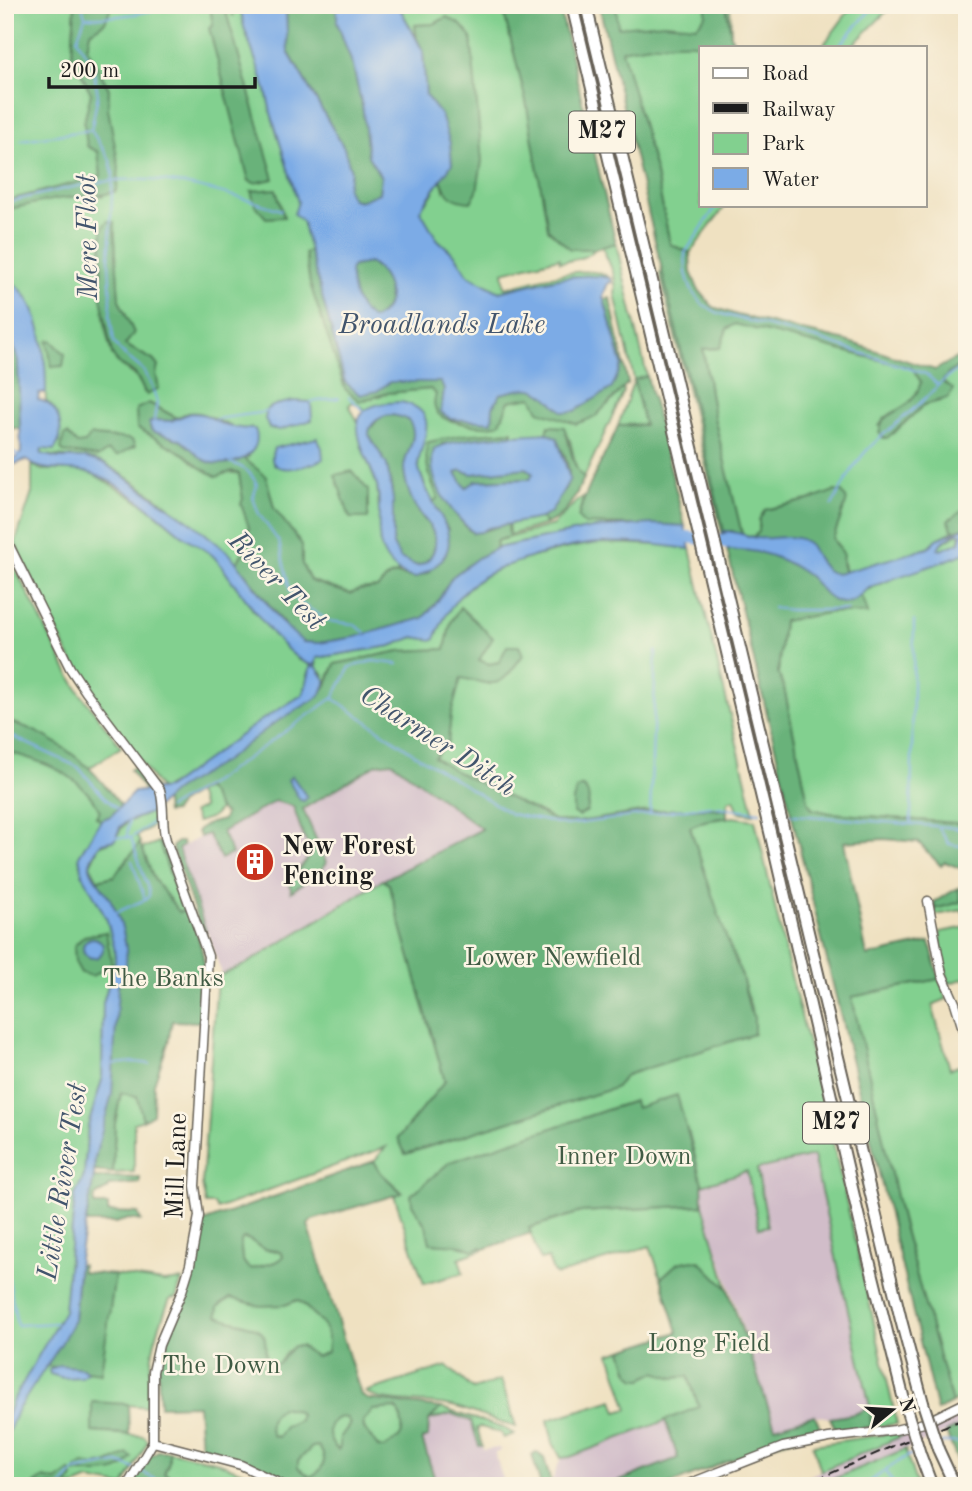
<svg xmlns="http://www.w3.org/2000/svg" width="972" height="1491" viewBox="0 0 972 1491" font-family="'Old Standard TT',serif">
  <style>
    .industrial { fill: #d1bdc9 }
    .green { fill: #82d08f; stroke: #4f7656; stroke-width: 2; fill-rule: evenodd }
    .forest { fill: #69b27a; stroke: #42674b; stroke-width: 2; fill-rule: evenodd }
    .water { fill: #7babe6; stroke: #4c6481; stroke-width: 2; fill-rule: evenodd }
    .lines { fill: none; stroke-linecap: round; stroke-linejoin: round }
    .stream { stroke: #7babe6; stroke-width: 2 }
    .river { stroke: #7babe6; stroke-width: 12 }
    .minor-casing { stroke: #666156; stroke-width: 11 }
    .highway-casing { stroke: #666156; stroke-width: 14 }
    .minor { stroke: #fff; stroke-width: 8 }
    .highway { stroke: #fff; stroke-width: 10 }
    .rail { stroke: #1c1c1c; stroke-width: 2; stroke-dasharray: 10 5; stroke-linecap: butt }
    .highway-bridge-casing { stroke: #666156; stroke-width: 14; stroke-linecap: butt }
    .highway-bridge { stroke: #fff; stroke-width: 10 }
    .labels { text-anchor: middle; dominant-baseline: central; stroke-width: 5; stroke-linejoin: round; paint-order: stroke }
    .shield { fill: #fcf5e5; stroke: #5f5d58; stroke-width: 2 }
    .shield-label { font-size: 24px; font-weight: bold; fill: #1c1c1c }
    .poi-label { font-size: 26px; font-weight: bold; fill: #1c1c1c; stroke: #fcf5e5; text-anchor: start }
    .park-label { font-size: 26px; fill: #405b44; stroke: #fcf5e5 }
    .street-label { font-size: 26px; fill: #1c1c1c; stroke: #fcf5e5 }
    .water-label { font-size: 28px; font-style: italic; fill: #42556d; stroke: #fcf5e5 }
  </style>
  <rect width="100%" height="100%" fill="#fcf5e5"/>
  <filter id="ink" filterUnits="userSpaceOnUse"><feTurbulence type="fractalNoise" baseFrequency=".0143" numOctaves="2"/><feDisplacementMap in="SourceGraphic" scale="14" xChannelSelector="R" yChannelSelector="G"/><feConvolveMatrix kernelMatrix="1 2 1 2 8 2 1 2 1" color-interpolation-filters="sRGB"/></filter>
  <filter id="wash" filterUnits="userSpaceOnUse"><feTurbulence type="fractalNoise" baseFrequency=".00686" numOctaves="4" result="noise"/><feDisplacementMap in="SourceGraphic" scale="28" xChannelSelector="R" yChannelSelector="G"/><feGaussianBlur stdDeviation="1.57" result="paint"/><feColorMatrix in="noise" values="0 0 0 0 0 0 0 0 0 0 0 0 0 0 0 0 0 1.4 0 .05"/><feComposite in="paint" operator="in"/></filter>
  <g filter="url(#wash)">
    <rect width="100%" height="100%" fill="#efe1c1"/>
    <path class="industrial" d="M392,762L482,829L383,880L246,964L222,974L178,849L208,833L220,859L231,854L221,832L275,801L293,807L303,835L312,852L290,881L314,874L323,868L303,810L377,764Z
      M813,1156L870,1407L855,1414L830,1418L815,1415L775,1428L703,1205L702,1183Z
      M452,1414L471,1421L479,1446H482L483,1450L499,1448L501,1451L495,1453L504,1484L498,1486H437L422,1439L428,1437L429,1420Z
      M967,1414V1424L817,1486H788L847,1458L902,1436Z
      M665,1420L678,1458L607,1486H552L551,1483L561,1458L570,1457Z"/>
    <path class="green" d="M5,5H75L72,55L91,93L84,123L98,152L101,177L5,201Z
      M112,5H210L213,27L210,28L273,179L224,5H231L233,17L234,5H240L244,27L266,90L271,113L298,202L310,250L305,253L366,400L388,393L431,389L436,394L508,401L532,397L608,405L623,388L624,391L584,478L577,471L570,440L549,426L547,433L512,436L511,431L463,435L428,443L429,475L438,499L432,502L420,473L418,463L420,453L401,402L376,405L366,410L353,402L349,405L358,422L362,448L377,485L382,548L399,573L387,577L378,588L359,590L350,594L310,580L302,564V545L274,508L266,476L243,458L249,457L251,428C226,435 202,399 177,418L149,403L186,455L198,466L239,474L243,499L241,504L249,526L247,545L237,563C221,543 118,466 95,460C78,456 59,458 41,454L42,449L59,443C60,427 61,411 46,401L43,343L23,293L5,278V210C31,205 79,189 103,196L109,89L87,48L90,32L105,22ZM114,223L119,300L134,333L125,345L153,360L158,366L156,374L144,392C136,369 123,373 113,356C104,338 98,268 101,248C102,239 110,231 114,223Z
      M398,5H502L526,101L570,249H595C586,259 573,260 560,262L559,258L503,272L505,288C529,282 591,261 610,278C574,270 534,284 499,292L468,275L456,256L437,239L419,210L430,198L441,178L444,190L475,89L471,37L461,25L447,17L434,24L415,25L417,39Z
      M616,5H730L731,35L735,47H701V205H726L690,253L670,244L656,174L618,39Z
      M853,5H893L851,47H822Z
      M616,243L647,376L634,381L645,425L630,424L618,426L634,380L615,294C618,275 608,263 602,246Z
      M660,273H663L725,533H722Z
      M735,324L912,368L921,382C910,415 893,404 879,426L893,434L924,405L941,401C942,378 947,370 967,359V507L948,520L953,531L937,539L928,548L845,573L840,548L833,539L842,513L813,499L765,510L759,520V532L753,537L742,534L714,417L703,349L720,348L727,329Z
      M32,465L42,470H80L93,474L145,505L182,535L214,556L242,592L253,610L264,620L271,632L299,660L310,663V670C305,679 308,687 302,695L260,721L184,777L161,790L87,689L67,652L15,543L32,493Z
      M583,497L578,518L609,525L653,524L592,528L497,548L496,541L553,525L578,500Z
      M541,518L546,524L509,535L508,524Z
      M961,532L960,542L941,550L937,549L941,543Z
      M599,543L662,545L690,549L754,814L739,812L734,799L728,801L727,810L710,808L647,811L578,822L556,821L455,771L434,757L448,742L451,714L461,677L490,684L499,662L489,664L479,660L492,638L460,607L451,622L445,649L400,651L335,664L323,690L326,681L323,673L317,670L316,658L391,646L414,637L431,640L435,639C443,617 456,596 476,582C505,561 563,548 599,543Z
      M5,548L66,669L80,693L121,747L89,768C63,749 37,728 5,721Z
      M967,552V824L830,813L812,809L808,801L784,688L778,673L783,621L832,612L867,614L860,593L910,571Z
      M5,750C44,761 80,773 100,811L96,816L101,820L79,856L80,865L107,920L114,945L115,962L103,1003L102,1080L88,1126L84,1176L75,1195L64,1311L100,1373L115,1275L164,1282L182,1280L176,1298L170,1299C152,1341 149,1363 148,1407L92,1402V1432L144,1436L148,1441L125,1484L122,1486L89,1480L75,1486H5Z
      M205,788L211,793L219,810L213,817L197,822L193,812L203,808L197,793Z
      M156,808L157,823L137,836L140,843L114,876L98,880L90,865L99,846L115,840C128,811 137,825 156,808Z
      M733,817L755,820L788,964L831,1134L897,1424L871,1427L870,1407L813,1156L757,1169L768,1226L759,1228L747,1171L702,1185L689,1133L636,1108L633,1101L450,1162L412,1204L426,1226L458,1246L464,1244L470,1249L482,1247L484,1249L459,1258L463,1273L424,1284L394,1195L402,1192L381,1173L374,1161L386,1147L217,1209L214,1204H206L202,1185L217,977L246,964L383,880L389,883L445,1082L399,1137L406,1154L615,1088L626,1075L754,1034C754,1002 737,967 725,936C712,900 701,864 690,827L704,821Z
      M159,842L180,906H187L188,910L179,912L154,879L142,848Z
      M967,887V924L963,910L936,915L935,909L960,902L958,888Z
      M967,927V978L949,983L942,956L940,932Z
      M939,979L947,999L932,1005L950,1069L967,1063V1393L952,1403L901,1219L851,997Z
      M121,1093L137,1096L143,1120L134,1123V1172L113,1173L115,1123Z
      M703,1205L728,1289L698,1260L678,1263L661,1278L650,1246L557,1275L553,1272L548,1258L540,1260L529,1228L581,1212Z
      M243,1238C253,1239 256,1246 264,1249C271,1251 276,1249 282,1253L283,1257L275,1262L251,1269C240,1263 241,1252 241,1241Z
      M230,1298L285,1305L297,1300C305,1304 308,1310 315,1316C327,1327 330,1336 327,1352L316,1357L311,1353L287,1351L279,1363L269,1366L266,1363C264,1348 260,1331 245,1324C236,1320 228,1322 217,1316L218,1307Z
      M622,1350L629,1372L642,1379L656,1372L674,1378L689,1376L699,1408L570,1457L561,1458L553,1443L548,1420L613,1400L617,1412L628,1409L610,1354Z
      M447,1366L473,1389L501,1380L516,1427C492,1422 471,1409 447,1405C426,1401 380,1404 365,1392Z
      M282,1407L297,1411L300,1415L299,1420L285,1427L278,1437L272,1435C266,1421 271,1415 282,1407Z
      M395,1408C400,1413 401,1416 402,1424C404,1439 395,1441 383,1448C372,1445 364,1432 363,1421L373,1410Z
      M441,1408L503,1428L514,1434L503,1438L501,1433L481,1427L477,1428L482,1446H479L471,1421L452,1414L429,1420Z
      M341,1417L347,1418L350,1424L340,1438V1448L338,1450C326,1441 325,1421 341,1417Z
      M900,1432L902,1436L821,1471L813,1445Z
      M318,1446C329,1458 324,1471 310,1477L298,1467V1461L312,1447Z
      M905,1449L917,1486H817Z
      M169,1451L215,1461L277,1486H187L164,1473L169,1462Z"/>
    <path class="forest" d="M75,5H112L105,22L90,32L87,48L109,89L108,109L119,167L117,191C103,197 89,195 73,197C50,199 28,205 5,210V201L101,176L98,152L87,146L84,123L91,93L72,55Z
      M210,5H224L274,179L254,183L249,181L209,28L213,26Z
      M287,5H337V22L353,66L363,111L368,156L381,177L379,193C370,199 362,202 352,199L346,189L351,171L344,148L288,51L286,11Z
      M502,5H559L616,243L595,249H570L548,229L526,101Z
      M599,5H616L618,27L664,23L697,26L706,15V5H726L733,47C721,47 711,47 700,44C684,40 639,46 622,50L656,174L670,244L690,253L691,272L698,289L713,307L737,315L846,341L935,370L967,352V359L947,375L942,382L953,389L948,398L924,405L887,438H883L879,432L883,420C901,405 913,408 921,382L912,368L735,324L727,329L720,348L703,349L714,417L742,534L753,537L759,532V520L765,510L813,499L834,491L842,492L847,500L833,539L843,555C839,572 851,579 859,592C863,598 865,607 867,614L832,612L783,621L778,673L784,688L808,801L812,809L830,813L967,824V868L962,869L945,862L941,866L918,842L884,839L844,842L867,956L930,942L939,979L852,997L901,1219L952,1403L937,1411L727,550L741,549L733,531H724Z
      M447,17L461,25L471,37L482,161L477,191L471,202C454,201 445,195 441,178L452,164L441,115L426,96L423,51L417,39L415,25L434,24Z
      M276,189L284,217L266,218L255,205L251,191Z
      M108,221L114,223L119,300L134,333L125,345L153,360L158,366L156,374L159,388L147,395C142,389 140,380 135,374C127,366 117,366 112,354L101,297L102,233L104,225Z
      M310,250L345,382L377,391L390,382H440L444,389L441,412L451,419L492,422L493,407L500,394L525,388L539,389L551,401L622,365L604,300L610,298L628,383L595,417L576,424L539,411L532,397L509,401L500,423C491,428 482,426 472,425C454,422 427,420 436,394L431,389L388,393L359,401L345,389L310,284L305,253Z
      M369,263C390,274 399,309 372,319C355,309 352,289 350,271L353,266Z
      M5,297L18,313L20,429L5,427Z
      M51,340L65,354L63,366L52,367L47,341Z
      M647,376L685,526L584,524L578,518C587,485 605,457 618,426L644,425L634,380Z
      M149,403L177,418L171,421L154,420L150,428L152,431L180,440L190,448L229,462L243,458L266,476L274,508L302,545V564L310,581L350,594L359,590L378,588C392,570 395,574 415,578L429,572L448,529L432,502L438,498C432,482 422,460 428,442L463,435L512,431V436L442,444L432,458C437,491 447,506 469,530L473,533C484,532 496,526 508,524L509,537L496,541L497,548L479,557L452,577L438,601L423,618L355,637L319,643L302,642L292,634L237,563L247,545L249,527L241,504L243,499L239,474L232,471L217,477L198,466L186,455L137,428L136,409Z
      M390,415C399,416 409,417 412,427C417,440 404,455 404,469C405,484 412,501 420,514C424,520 430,525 433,532C438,547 432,562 416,566L399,558L393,545L392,490L387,465L369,435V430L379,418Z
      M549,426L564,427C571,443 571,468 584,478C576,496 566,516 546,524L541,518C550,515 569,486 569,477C570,465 559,437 547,433Z
      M68,434L77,444L85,443L91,435C105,439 119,436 132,440L135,446L117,456L108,451L98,457L63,452L61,449L64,435Z
      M526,468L533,474L530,479L476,481L466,488L456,473L461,470L472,474Z
      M352,471L368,490V518H350L335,475Z
      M967,507V527L953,531L948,520Z
      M460,607L493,638L479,660L489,664L499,662L507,646H519L523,655C499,688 500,687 461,678L451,714L448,742L434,757L455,771L556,821L578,822L664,810L711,808L727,810V817L704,821L690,827L726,937L742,976L750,1011L754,1017V1034L626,1075L615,1088L405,1154L398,1138L445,1081L389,884L383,880L482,829L392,762L377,764L303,809L326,862L323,868L291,892L290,881L312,852L303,835L293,806L275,801L222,832L232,854L221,859L208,834L200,837L197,832C202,824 214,822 223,820L225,814C215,808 214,795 205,788L181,802L174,812L166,813L164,794L320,692L327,685L335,664L400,651L445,649L451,622Z
      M5,721C35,727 65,747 88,767C100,778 110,793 121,805L111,816L101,820L96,817L100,811C80,773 44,762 5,751Z
      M137,765L157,791H145L130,770Z
      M582,786C591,793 589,802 587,811L579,816L573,813V800L577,789Z
      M164,840L187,906H181L159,842Z
      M177,842H182L183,846L178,849L206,931L204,932L198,921L172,847Z
      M140,843L154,879L179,912L188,910C208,956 207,973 200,1022L172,1021L168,1043L154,1084L153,1114L143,1120L137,1096L121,1093L115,1123L113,1173L94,1171L109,1017L124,963L98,880L114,876Z
      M958,888L961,902L935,909L934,902Z
      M106,932L112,965L92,976L81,973L75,962L74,946L84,936Z
      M677,1095L702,1183L703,1205L581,1212L529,1228L531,1233L484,1249L482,1247L473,1250C461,1243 445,1245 430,1243L426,1226L412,1204L411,1195L450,1162L634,1101L636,1108Z
      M374,1161L381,1173L402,1193L312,1220L308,1225L361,1395L367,1399L441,1408L429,1420L428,1437L422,1439L437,1486H295L247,1463L201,1449L198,1405L160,1406L158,1370L161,1348L192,1275L203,1222ZM243,1238C253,1239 256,1246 264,1249C271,1251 275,1249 282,1253L283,1257L275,1262L251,1269C240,1263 241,1251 241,1241ZM230,1298L261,1306L285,1305L297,1300C305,1304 308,1310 315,1316C327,1327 330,1336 327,1352L316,1357L301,1346H293L279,1363L269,1366L266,1363C265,1355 266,1347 265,1340C264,1323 230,1324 217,1315L218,1307ZM282,1407L297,1411L300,1415L299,1420L285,1427L278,1437L272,1435C266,1421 271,1415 282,1407ZM395,1408C400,1413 401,1416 402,1424C404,1439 395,1441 383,1448L378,1447L364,1428L363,1421L373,1410ZM341,1417L347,1418L350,1424L340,1438V1447L338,1450C326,1440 325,1421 341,1417ZM318,1446C329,1459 324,1470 310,1477L298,1467V1461L312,1447Z
      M109,1177L140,1178V1183L109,1186L108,1189L95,1196L94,1205H108V1212L138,1213L141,1221L129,1219L115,1223H86L93,1178Z
      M692,1260L701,1262L728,1289L775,1427L815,1415L822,1432L763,1447L667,1486H607L678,1458L665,1420L699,1407L688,1376L674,1378L656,1372L642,1379H636L629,1372L622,1350L678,1332L661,1278L678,1263Z
      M79,1265H82V1272L115,1275L101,1373L46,1366L74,1320Z
      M92,1402L128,1404L129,1434L92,1432Z
      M870,1407L871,1427L840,1431L836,1430L830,1418L855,1414Z
      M967,1424V1485L946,1432Z
      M158,1451H169V1462L164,1473L187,1486H133L148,1457Z
      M536,1452L544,1458L552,1486H541L532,1455Z
      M128,1454L132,1458C121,1477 94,1473 76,1473L75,1470L84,1464L95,1466L108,1463Z
      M70,1471L73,1477L67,1486H32L44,1478L56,1481Z"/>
    <path class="water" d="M240,5H287L286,11L288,52L344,148L351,171L347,189L352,199L360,201L379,193L381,177L368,156L363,111L353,66L337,22V5H398L423,51L426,96L441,115L450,143L452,164L420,210L437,239L456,256L468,275L499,292C535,284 574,270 610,278L612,282L608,283L603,296L622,365L612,388L575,411L563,412C535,387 538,384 500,394L493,407L492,422L451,419L441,412L444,389L440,382H390L377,391L360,395L345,382L302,221L294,214L298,202L271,113L266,90L244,27ZM369,263C390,274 399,309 373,319C355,310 352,289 350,271L353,266Z
      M5,278C43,296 46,357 46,393H39L38,400C60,403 67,434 54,450L42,449L41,454L58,458H86L105,464L191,522L230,554L282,623L303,642L319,643L355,637L423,618L438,601L452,577L479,557L497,548L592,528L653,524L685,526L690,549C660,545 629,541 599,543C566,545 502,563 475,582C456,596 443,617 435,639L431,640L414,637L391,646L317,658L315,665C289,665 249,602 232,581C225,572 220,562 212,555C203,547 190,542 181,534C157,514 123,484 93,474C70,465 46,476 26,460L10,466V460L18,457L21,452L18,361L5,322Z
      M5,362L10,430L8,431L5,427Z
      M293,401L311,402L312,420L280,430L269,428L265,419L267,409L275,405Z
      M401,402C440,410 424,436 418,463C424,509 486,546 415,578C399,575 386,563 381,547C375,526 383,503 376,482C371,466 350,431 361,415C369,403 388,403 401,402ZM390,415C399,416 409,417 412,427C417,440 404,455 404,469C405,479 408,491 412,500C417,512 428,521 433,532C439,546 432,562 417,566L400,558L393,545V499L387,465L369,435C368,423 380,417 390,415Z
      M190,413C213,413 212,422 227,426C237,428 245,429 255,429C266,457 226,471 204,460C197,456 191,447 183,442C175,436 162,435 152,431L149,423L154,420L171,421Z
      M547,433L557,438L570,479L551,512L541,518L488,528L481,532L473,533L470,530C449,509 425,480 434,449C458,436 518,435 547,433ZM526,468L533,474L530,479L476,481L466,488L456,473L461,470L472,474Z
      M317,438L322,448L323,459C310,467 261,480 274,448Z
      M967,527V552C936,566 903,574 871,587C862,591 855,604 844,603C827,603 819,584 807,575C784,558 756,548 727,550L722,533H725L724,531C736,531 746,536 757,538C772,540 795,532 807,543C819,554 818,571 837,574L928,548L937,539ZM956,533L962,534L960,542L941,550L938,549L941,543Z
      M316,666L326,681L320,696L273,724L226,760L176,790L150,813L126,822L120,827L115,840L102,843C97,848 89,859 90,867C92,878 105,889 110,899C123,921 135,964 118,986L112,1094L95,1157L94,1176L79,1258L74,1320L61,1344L17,1411L5,1441V1422L12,1402L64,1311L75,1195L84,1176L88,1126L102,1080L103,1003L115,962V952L107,920L82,873L79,856L101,820L111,816L134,792L167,788L260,721L302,695C305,691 310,672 310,667Z
      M292,776L307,797L304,801L300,800L288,780Z
      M83 948a10 10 0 1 1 20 0a10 10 0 1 1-20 0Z
      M59,1365L83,1368L87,1372L82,1377L63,1378L50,1374L49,1370Z"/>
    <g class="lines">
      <path class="stream" d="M82,5L85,17L77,39L93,67L98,95L91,130L110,160L113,173L109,262L111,302L110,316L114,342L120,351L143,370L152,386L157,402L154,420
        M87,17C117,18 142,15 171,5
        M838,47L875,5
        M21,140L91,130
        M5,203C40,194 76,185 111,181C165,174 230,194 281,210
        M717,205L685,253L686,273L691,289L702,304L718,313L818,339L926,374L938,385C918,409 890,426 868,449C853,465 843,486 832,505
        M938,385L967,362
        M349,397L364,411
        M311,402L339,398
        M216,419L266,412
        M8,431L11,450L19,456
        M229,462C243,467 251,471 257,485L253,498L259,514L279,542L290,591L296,600L329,621L353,624L366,633
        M773,608L791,610H848
        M334,697L350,667L373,661L398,664
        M5,733L78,767L106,799L117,808
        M168,808L213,782L333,698L416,755L511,814L567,825L709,806L760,812
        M783,814L947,827L967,830
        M650,815L656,651
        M911,823L914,621
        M938,827L949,844L960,846L967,842
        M127,836L129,821
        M115,837L131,838L157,819
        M132,861L145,899
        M117,912L142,901L149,896V891L131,838
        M113,1064L135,1062L150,1064
        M5,1259L17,1325L56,1323
        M940,1444L947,1442L967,1443
        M141,1472L169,1486
        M886,1472L895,1486
        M13,1486H22
        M61,1486L75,1471L118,1463L134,1468
        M861,1486C881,1477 895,1460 915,1453"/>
      <path class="river" d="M673,535L739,544"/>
    </g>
  </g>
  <g filter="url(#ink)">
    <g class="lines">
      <g class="minor-casing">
        <path id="minor" d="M5,537L70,668L86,692L160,790C165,807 161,823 166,840L208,956L195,1186L199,1216L190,1265L182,1291L159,1345L153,1372V1442L127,1486
          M928,901L942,974L955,1003L967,1042
          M153,1442L241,1465L285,1486
          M683,1486L783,1447L829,1438L895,1430L924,1423L967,1402"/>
      </g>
      <g class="highway-casing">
        <path id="highway" d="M572,5L771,836L865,1244L906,1408
          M586,5L901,1320L923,1403
          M938,1449L955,1486
          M920,1454L932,1486"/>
      </g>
      <use href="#minor" class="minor"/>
      <use href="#highway" class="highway"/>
      <path class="rail" d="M802,1486L893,1446L967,1418"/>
      <g class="highway-bridge-casing">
        <path id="highway-bridge" d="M923,1403L938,1449
          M906,1408L920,1454"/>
      </g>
      <use href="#highway-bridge" class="highway-bridge"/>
    </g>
  </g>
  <defs>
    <g id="building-disc" transform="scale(2.0125)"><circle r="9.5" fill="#c8321e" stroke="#fcf5e5"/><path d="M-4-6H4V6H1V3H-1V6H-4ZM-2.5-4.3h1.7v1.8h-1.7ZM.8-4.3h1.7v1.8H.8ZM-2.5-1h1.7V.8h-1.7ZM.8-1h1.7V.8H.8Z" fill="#fff"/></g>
  </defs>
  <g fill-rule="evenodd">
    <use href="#building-disc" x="255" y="862"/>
  </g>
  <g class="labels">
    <g class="shield">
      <rect x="569" y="111.5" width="66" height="41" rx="5"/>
      <rect x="803" y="1102.5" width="66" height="41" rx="5"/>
    </g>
    <g class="shield-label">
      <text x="602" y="132">M27</text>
      <text x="836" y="1123">M27</text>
    </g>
    <g class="poi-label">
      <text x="282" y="847">New Forest<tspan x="282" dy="30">Fencing</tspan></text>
    </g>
    <g class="park-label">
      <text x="553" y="958">Lower Newfield</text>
      <text x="163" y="979">The Banks</text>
      <text x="624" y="1157">Inner Down</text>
      <text x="709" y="1344">Long Field</text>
      <text x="221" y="1366">The Down</text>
    </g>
    <g class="street-label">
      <text transform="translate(177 1166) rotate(-88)">Mill Lane</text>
    </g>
    <g class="water-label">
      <text transform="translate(89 237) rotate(-91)">Mere Fliot</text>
      <text x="442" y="326">Broadlands Lake</text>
      <text transform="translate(276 582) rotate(46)">River Test</text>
      <text transform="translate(437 742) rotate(33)">Charmer Ditch</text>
      <text transform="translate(64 1182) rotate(-81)">Little River Test</text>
    </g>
  </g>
  <rect width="972" height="1491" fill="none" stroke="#fcf5e5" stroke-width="28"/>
  <rect x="699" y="46" width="228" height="161" fill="#fcf5e5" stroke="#a29e95" stroke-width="2"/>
  <rect x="713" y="68" width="35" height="10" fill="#ffffff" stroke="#a29e95" stroke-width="2"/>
  <text x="762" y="80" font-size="21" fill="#1c1c1c">Road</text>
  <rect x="713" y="103" width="35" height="10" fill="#1c1c1c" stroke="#a29e95" stroke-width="2"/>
  <text x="762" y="116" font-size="21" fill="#1c1c1c">Railway</text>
  <rect x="713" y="133" width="35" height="21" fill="#82d08f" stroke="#a29e95" stroke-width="2"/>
  <text x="762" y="150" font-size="21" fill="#1c1c1c">Park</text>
  <rect x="713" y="168" width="35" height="21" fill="#7babe6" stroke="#a29e95" stroke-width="2"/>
  <text x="762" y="186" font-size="21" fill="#1c1c1c">Water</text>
  <g transform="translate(892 1410) rotate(72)" stroke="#fcf5e5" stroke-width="5" paint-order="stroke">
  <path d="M0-5L12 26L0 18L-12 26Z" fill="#1c1c1c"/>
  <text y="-10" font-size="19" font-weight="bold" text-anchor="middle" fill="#1c1c1c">N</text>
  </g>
  <path d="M49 77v10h206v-10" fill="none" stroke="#1c1c1c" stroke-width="3.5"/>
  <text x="60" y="77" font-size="21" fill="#1c1c1c" stroke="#fcf5e5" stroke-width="5" paint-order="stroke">200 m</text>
</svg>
